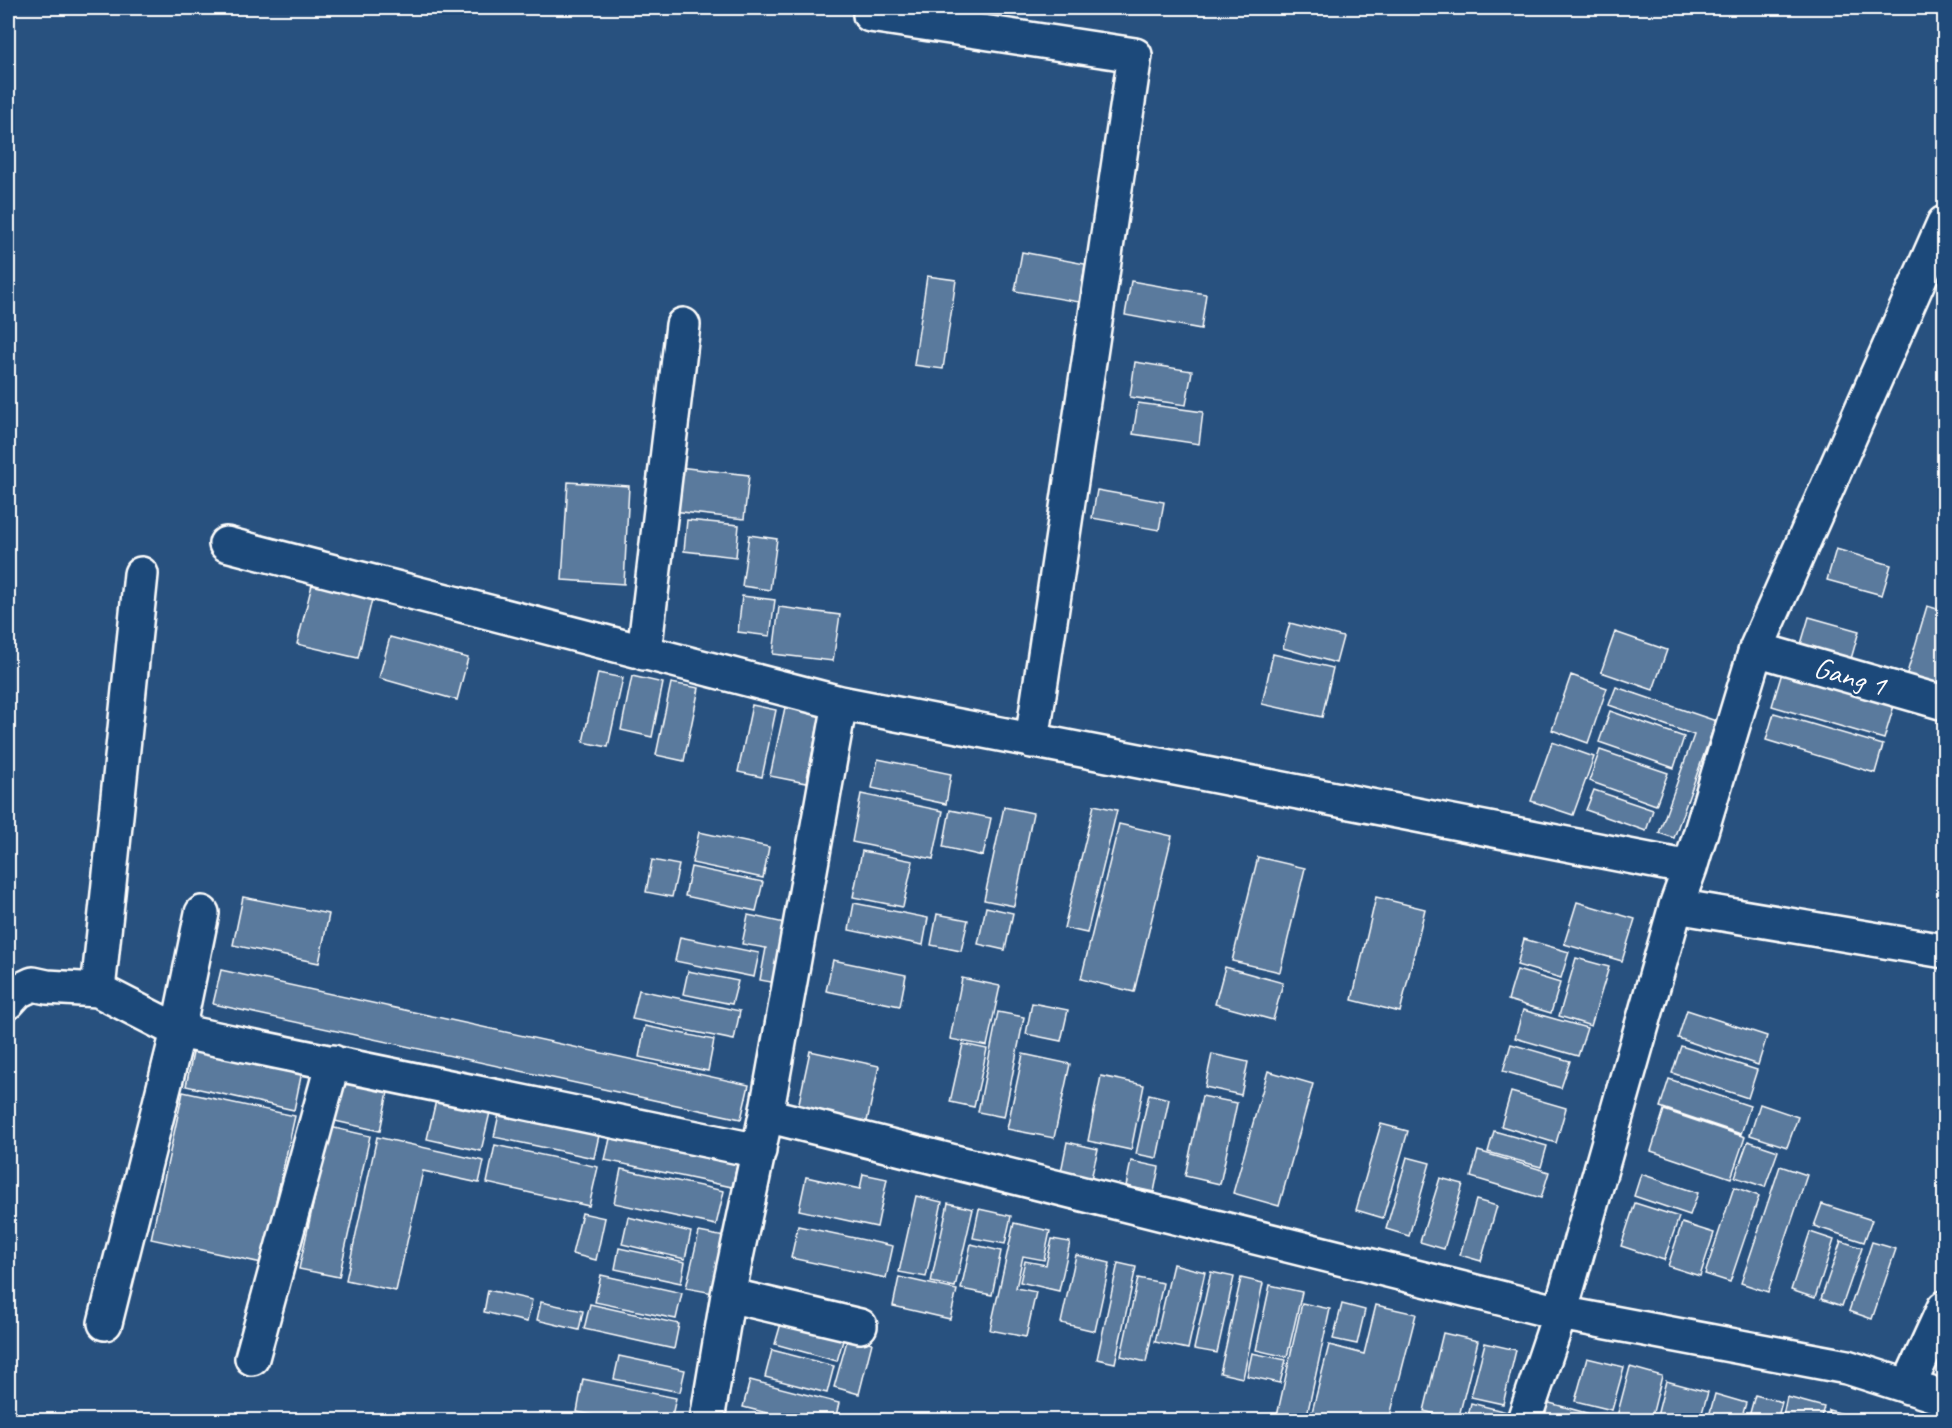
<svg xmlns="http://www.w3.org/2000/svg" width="1952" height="1428" viewBox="0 0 1952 1428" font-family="Caveat,sans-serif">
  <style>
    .building { fill: #5a7a9d; stroke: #fff; stroke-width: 1.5 }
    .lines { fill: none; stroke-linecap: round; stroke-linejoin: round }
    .minor-casing { stroke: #fff; stroke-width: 38 }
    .minor { stroke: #1f4a7a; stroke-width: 33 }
    .labels { text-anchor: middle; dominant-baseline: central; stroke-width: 4.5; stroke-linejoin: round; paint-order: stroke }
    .street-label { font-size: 30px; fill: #fff; stroke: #1f4a7a }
  </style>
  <rect width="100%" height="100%" fill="#28517f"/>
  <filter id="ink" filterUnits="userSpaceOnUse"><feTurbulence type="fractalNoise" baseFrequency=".0167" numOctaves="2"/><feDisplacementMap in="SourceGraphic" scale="12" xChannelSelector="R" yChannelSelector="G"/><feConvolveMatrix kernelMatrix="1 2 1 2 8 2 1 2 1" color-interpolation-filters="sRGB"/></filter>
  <g filter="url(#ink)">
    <path class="building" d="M1022,252L1085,264L1079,302L1015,291Z
      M927,276L956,280L943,369L914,365Z
      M1131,281L1206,294L1201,329L1125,315Z
      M1135,362L1192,371L1186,405L1130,397Z
      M1138,403L1203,412L1199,444L1133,434Z
      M678,467L749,475L744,519L673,511Z
      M568,482L629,486L624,584L562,580Z
      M1097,490L1164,502L1159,530L1092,518Z
      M687,520L739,525L736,557L684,551Z
      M749,535L777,539L770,590L742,586Z
      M1836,549L1891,565L1882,595L1827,580Z
      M314,577L374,591L358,658L297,644Z
      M742,596L775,600L770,636L738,632Z
      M1927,606L1944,611V692L1905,680Z
      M779,607L840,615L833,661L773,654Z
      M1809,617L1859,631L1851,659L1801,644Z
      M1290,623L1343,637L1336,663L1283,648Z
      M1615,632L1667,650L1653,690L1601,672Z
      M390,637L468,658L457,700L379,678Z
      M1273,654L1333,668L1322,717L1262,704Z
      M1784,666L1896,699L1884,739L1772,706Z
      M598,673L623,678L608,747L583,742Z
      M1571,675L1607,688L1588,743L1552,730Z
      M632,676L663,683L652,737L621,730Z
      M671,683L699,688L684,761L656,755Z
      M1616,687L1716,721L1674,838L1659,833L1694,735L1609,705Z
      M786,703L821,710L806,783L770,776Z
      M752,705L776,710L762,777L738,772Z
      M1610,711L1684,737L1674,768L1599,742Z
      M1774,713L1883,745L1875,773L1766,740Z
      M1552,742L1594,757L1573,815L1531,801Z
      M1600,750L1668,773L1656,805L1589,781Z
      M878,759L951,774L946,804L872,788Z
      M1944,763V787L1938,785Z
      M1594,790L1653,810L1646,831L1586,810Z
      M861,794L943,811L933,859L852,842Z
      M1094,805L1117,810L1087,933L1064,928Z
      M1004,807L1033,813L1014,906L984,900Z
      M950,810L991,818L983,856L943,847Z
      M1119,824L1172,836L1134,992L1081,979Z
      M699,832L769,847L763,878L692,863Z
      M862,851L913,861L903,907L853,897Z
      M1258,857L1305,868L1280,972L1232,961Z
      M652,860L679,865L672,897L646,892Z
      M691,867L763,882L756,911L685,896Z
      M243,897L329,914L319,963L233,945Z
      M1376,897L1425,909L1400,1012L1352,1000Z
      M1577,902L1635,919L1622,961L1564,944Z
      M854,903L928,918L923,945L849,930Z
      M986,907L1013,913L1005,950L978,944Z
      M937,914L968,920L961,951L931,945Z
      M748,915L789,924L776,983L760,980L766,948L742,944Z
      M680,937L759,953L754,977L675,961Z
      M1524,939L1569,952L1561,978L1517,965Z
      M1576,958L1609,967L1591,1026L1559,1016Z
      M833,960L906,975L900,1006L826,991Z
      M1225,967L1283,983L1273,1020L1215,1004Z
      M221,970L749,1085L741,1119L213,1004Z
      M1517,970L1560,983L1551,1013L1508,1000Z
      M688,971L738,981L732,1004L683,994Z
      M962,978L1000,986L987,1046L950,1039Z
      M639,990L740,1011L734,1040L632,1019Z
      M1032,1003L1068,1010L1061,1041L1026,1034Z
      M1523,1010L1587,1028L1578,1056L1515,1038Z
      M1687,1010L1767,1036L1758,1065L1678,1038Z
      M998,1012L1024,1017L1004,1117L978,1112Z
      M645,1026L714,1040L708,1071L639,1057Z
      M196,1039L304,1062L294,1110L186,1086Z
      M963,1044L987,1049L974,1107L950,1102Z
      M1511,1044L1570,1061L1561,1088L1503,1071Z
      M1681,1046L1757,1070L1748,1098L1672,1073Z
      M810,1051L879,1066L866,1126L797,1112Z
      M1023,1054L1070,1064L1054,1138L1007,1129Z
      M1212,1054L1248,1062L1241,1095L1205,1087Z
      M1268,1071L1313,1084L1279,1206L1233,1193Z
      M346,1073L390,1082L380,1131L335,1121Z
      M1101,1076L1144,1085L1131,1150L1088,1141Z
      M1669,1079L1750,1106L1741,1134L1660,1107Z
      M183,1092L295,1116L262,1263L151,1239Z
      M1511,1092L1566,1108L1556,1143L1501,1126Z
      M1149,1094L1169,1099L1157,1158L1136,1154Z
      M437,1096L491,1108L481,1151L427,1139Z
      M1202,1096L1237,1103L1220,1184L1185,1176Z
      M1760,1104L1798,1117L1787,1147L1750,1135Z
      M501,1105L601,1126L594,1158L494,1137Z
      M1664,1110L1745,1137L1731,1178L1651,1151Z
      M1381,1124L1408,1131L1383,1218L1356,1210Z
      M330,1127L370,1136L339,1277L299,1269Z
      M612,1130L739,1157L732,1187L605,1160Z
      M1494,1131L1547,1146L1541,1167L1488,1152Z
      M377,1137L484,1161L479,1183L423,1171L396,1291L346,1280Z
      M1748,1141L1778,1151L1765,1187L1735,1177Z
      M1067,1142L1098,1149L1090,1183L1060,1177Z
      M495,1145L598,1167L589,1206L487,1183Z
      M1478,1151L1549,1172L1541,1198L1471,1177Z
      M1407,1157L1430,1163L1409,1236L1386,1229Z
      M1131,1161L1159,1167L1154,1192L1126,1186Z
      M1780,1166L1807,1175L1768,1292L1741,1283Z
      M621,1169L724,1191L716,1225L614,1203Z
      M863,1174L887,1179L877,1227L799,1210L806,1177L860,1189Z
      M1641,1174L1698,1193L1690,1215L1634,1196Z
      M1440,1178L1463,1184L1444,1249L1420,1242Z
      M1734,1187L1759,1196L1730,1282L1705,1274Z
      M916,1196L942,1202L926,1277L899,1272Z
      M1476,1200L1497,1206L1481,1261L1460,1255Z
      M948,1203L973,1209L955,1287L931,1282Z
      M1635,1203L1679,1217L1664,1260L1621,1246Z
      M1822,1204L1872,1220L1864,1242L1814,1226Z
      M979,1209L1011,1216L1005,1244L973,1238Z
      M582,1213L605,1218L596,1260L572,1254Z
      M628,1217L691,1232L685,1259L622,1244Z
      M1014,1223L1050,1231L1044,1260L1023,1256L1016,1288L1036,1292L1026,1337L990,1330Z
      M1682,1223L1714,1233L1700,1276L1668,1266Z
      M798,1226L893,1246L886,1278L791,1258Z
      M699,1232L730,1238L718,1294L686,1288Z
      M1810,1232L1834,1240L1815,1298L1791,1290Z
      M1052,1239L1070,1242L1059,1291L1020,1282L1025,1261L1046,1265Z
      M1841,1241L1862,1248L1842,1306L1821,1299Z
      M1872,1242L1896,1249L1872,1319L1849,1311Z
      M971,1244L1001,1251L992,1295L961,1289Z
      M619,1248L685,1262L681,1283L615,1269Z
      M1076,1255L1110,1263L1095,1331L1061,1323Z
      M1118,1263L1136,1267L1115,1363L1097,1359Z
      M1173,1264L1205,1272L1188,1349L1155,1342Z
      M1211,1272L1234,1277L1217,1353L1194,1349Z
      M601,1275L682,1293L676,1319L595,1302Z
      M899,1277L957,1290L950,1319L893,1306Z
      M1138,1278L1163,1283L1146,1362L1121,1356Z
      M1241,1278L1263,1283L1243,1378L1220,1373Z
      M1270,1285L1302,1292L1287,1357L1256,1350Z
      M488,1290L532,1300L527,1322L484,1312Z
      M541,1302L583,1311L579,1330L537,1320Z
      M1302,1303L1330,1309L1306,1420H1298L1277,1416Z
      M590,1304L679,1324L674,1349L584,1329Z
      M1342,1304L1365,1310L1357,1344L1333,1339Z
      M1376,1305L1416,1314L1389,1420H1310L1329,1345L1364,1354Z
      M782,1320L844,1337L837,1361L775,1344Z
      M1443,1333L1478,1341L1458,1420L1424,1411Z
      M848,1337L872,1343L859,1394L834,1387Z
      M1485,1343L1516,1350L1503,1404L1471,1397Z
      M772,1350L834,1366L827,1393L765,1377Z
      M1252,1353L1286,1360L1280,1383L1247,1376Z
      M619,1356L685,1370L680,1392L614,1379Z
      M1587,1358L1624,1367L1612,1410L1575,1401Z
      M1630,1367L1662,1376L1651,1420H1616Z
      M583,1379L676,1398L671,1420H616L577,1412Z
      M750,1380L839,1403L835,1420H794L743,1407Z
      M1666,1381L1708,1392L1700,1420H1656Z
      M1715,1394L1746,1403L1741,1420H1708Z
      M1755,1395L1782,1402L1777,1420H1748Z
      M1787,1397L1824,1407L1820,1420H1782Z
      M1546,1402L1612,1420H1541Z
      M1471,1403L1507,1412L1505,1420H1467Z
      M1829,1410L1854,1417L1853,1420H1827Z"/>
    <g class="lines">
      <g class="minor-casing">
        <path id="minor" d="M871,8L870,15L1135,55L1032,741
          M226,544L840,703L1690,868
          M1756,649L1944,703
          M644,653L683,325
          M1676,906L1944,951
          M98,990L141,574
          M8,1002L18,991L33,984L47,987L98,990L178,1031L759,1151
          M766,1115L1560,1313L1847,1367L1944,1398
          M728,1295L860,1326
          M105,1323L178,1031L202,913
          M252,1358L333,1062
          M1908,1387L1944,1308
          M707,1420L728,1295L766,1115L840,703
          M1524,1420L1560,1313L1676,906L1690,868L1756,649L1944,223"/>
      </g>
      <use href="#minor" class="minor"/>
    </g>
  </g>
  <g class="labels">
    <g class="street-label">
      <text transform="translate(1850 676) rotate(16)">Gang 1</text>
    </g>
  </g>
  <rect width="1952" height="1428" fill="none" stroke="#1f4a7a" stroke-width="30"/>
  <rect x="15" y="15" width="1922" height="1398" fill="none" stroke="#fff" stroke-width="2" filter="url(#ink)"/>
</svg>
